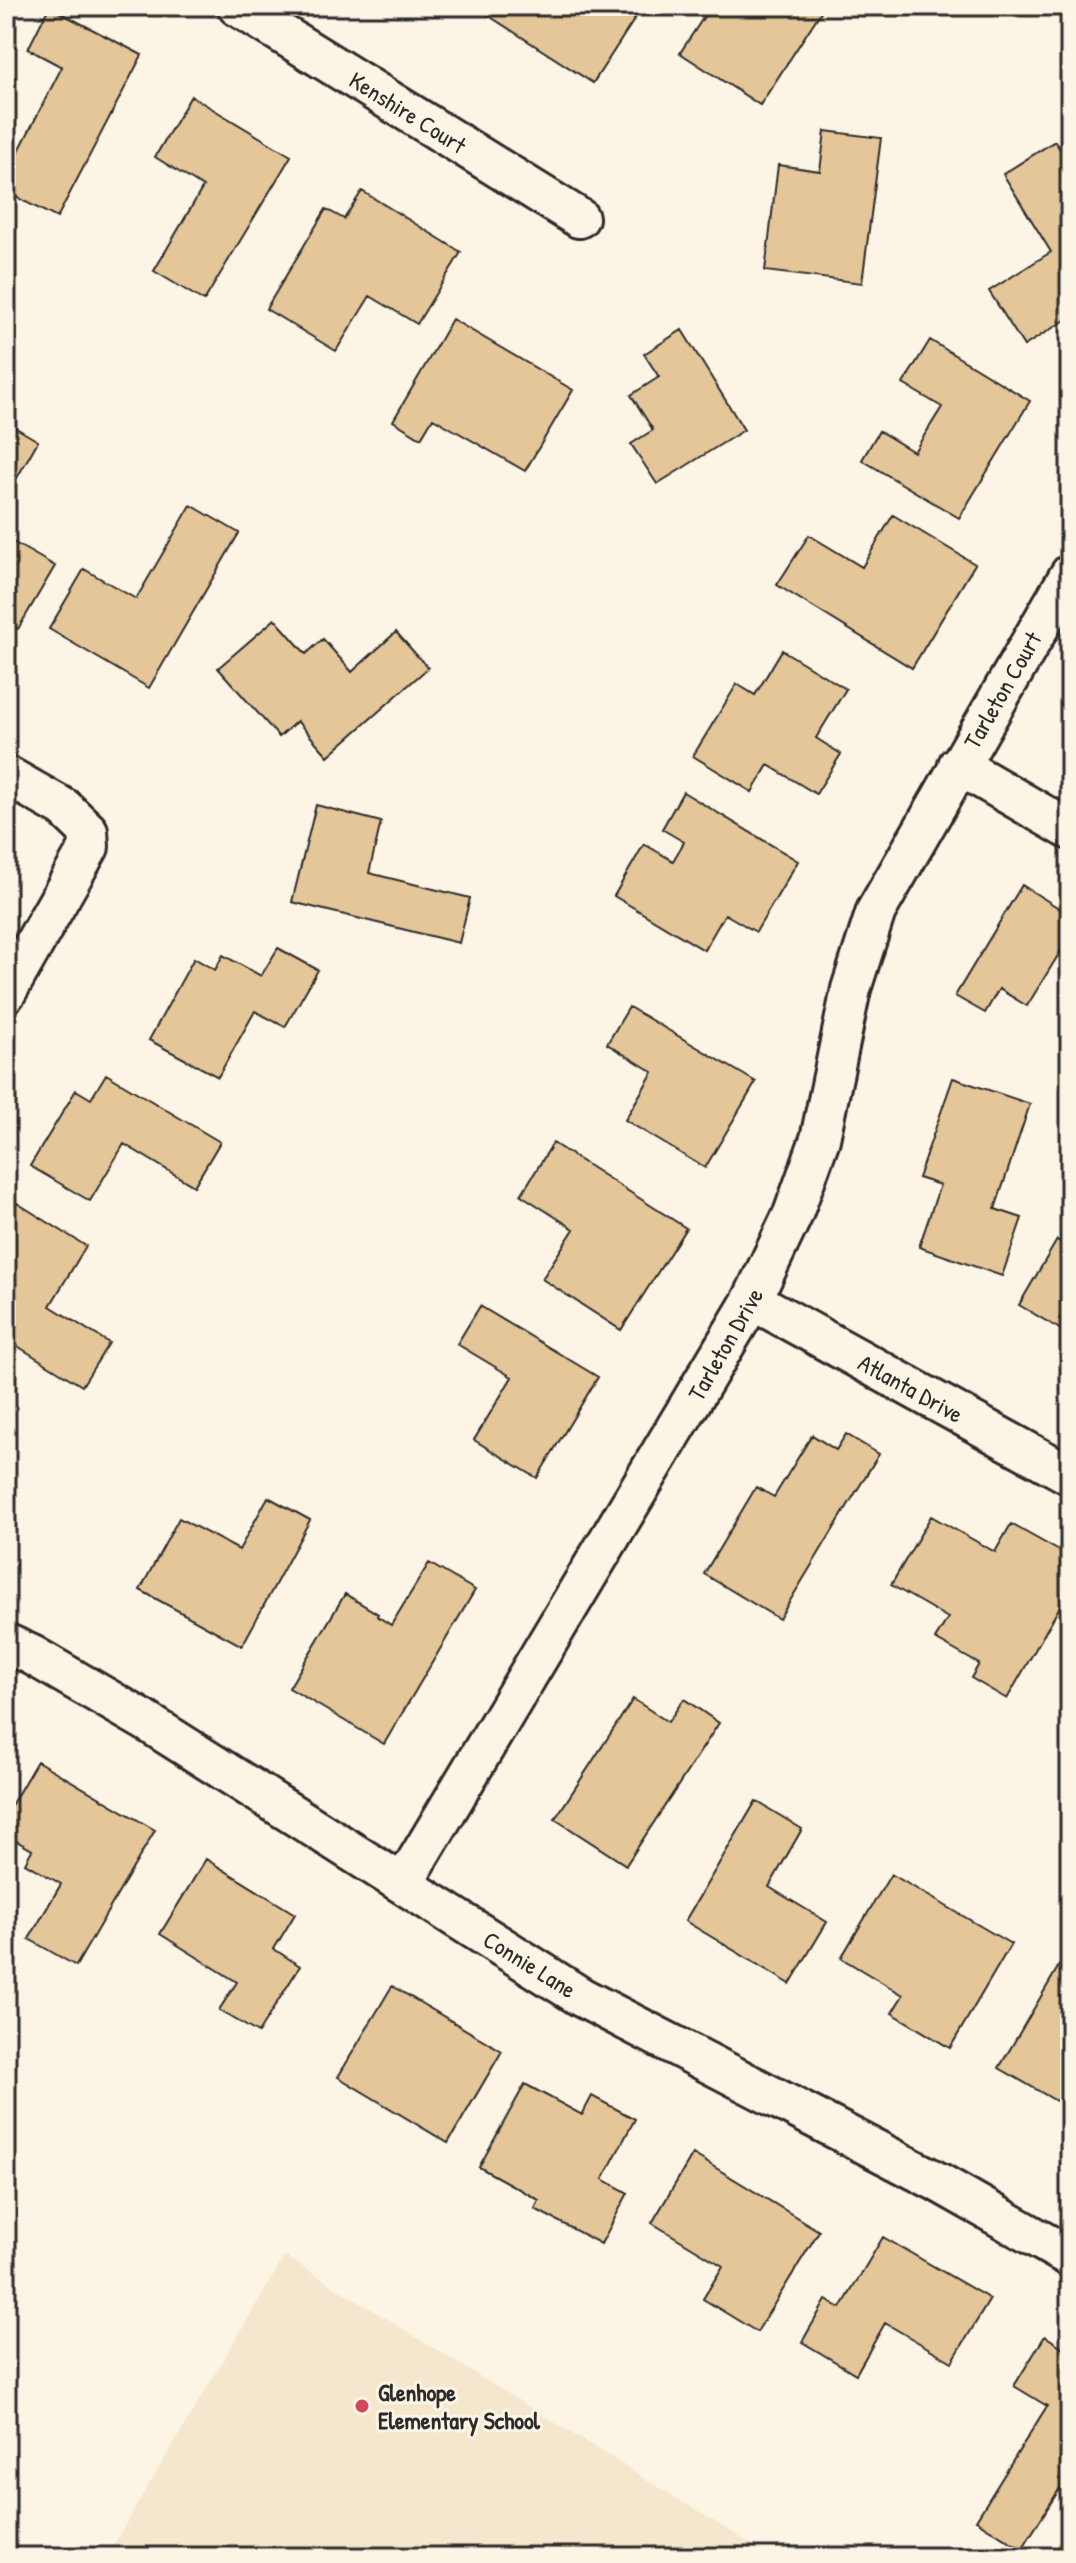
<svg xmlns="http://www.w3.org/2000/svg" width="1076" height="2563" viewBox="0 0 1076 2563" font-family="'Patrick Hand',sans-serif">
  <style>
    .built { fill: #f5e7ce }
    .building { fill: #e5c698; stroke: #2b2b2b; stroke-width: 2 }
    .lines { fill: none; stroke-linecap: round; stroke-linejoin: round }
    .street-casing { stroke: #2b2b2b; stroke-width: 44 }
    .street { stroke: #fcf5e5; stroke-width: 38 }
    .poi-dot { fill: #d1495b; stroke: #fcf5e5; stroke-width: 3 }
    .labels { text-anchor: middle; dominant-baseline: central; stroke-width: 6; stroke-linejoin: round; paint-order: stroke }
    .street-label { font-size: 24px; fill: #2b2b2b; stroke: #fcf5e5 }
    .poi-label { font-size: 24px; font-weight: bold; fill: #2b2b2b; stroke: #fcf5e5; text-anchor: start }
  </style>
  <rect width="100%" height="100%" fill="#fcf5e5"/>
  <filter id="ink" filterUnits="userSpaceOnUse"><feTurbulence type="fractalNoise" baseFrequency=".0125" numOctaves="2"/><feDisplacementMap in="SourceGraphic" scale="16" xChannelSelector="R" yChannelSelector="G"/><feConvolveMatrix kernelMatrix="1 2 1 2 8 2 1 2 1" color-interpolation-filters="sRGB"/></filter>
  <g filter="url(#ink)">
    <path class="built" d="M285,2256L772,2557H106Z"/>
    <path class="building" d="M491,6H643L593,83L486,14Z
      M711,6H816L822,10L760,105L680,53Z
      M49,7L142,55L57,218L6,192V176L62,67L28,49Z
      M191,96L291,156L204,301L154,271L203,187L155,157Z
      M825,131L881,138L862,283L765,271L778,165L820,171Z
      M1055,141L1070,166V317L1024,346L989,291L1051,252L1003,174Z
      M362,191L461,252L417,324L370,296L336,351L266,309L326,209L344,219Z
      M452,319L573,390L525,471L433,418L421,438L393,421Z
      M682,330L744,430L657,484L631,444L653,430L631,395L659,377L644,354Z
      M930,340L1030,401L959,518L862,460L879,431L914,452L942,407L903,384Z
      M6,422L38,441L6,497Z
      M191,505L239,533L149,688L49,629L84,569L136,599Z
      M893,515L975,564L912,668L777,585L809,535L862,567Z
      M6,538L55,566L18,629L6,622Z
      M275,619L306,654L323,639L352,672L396,632L428,668L328,756L297,721L279,737L218,668Z
      M782,650L846,689L816,738L841,754L816,794L768,765L752,792L693,756L737,684L755,695Z
      M683,792L798,861L756,932L725,914L704,950L614,896L644,844L673,861L684,842L662,829Z
      M316,805L381,822L369,873L470,898L459,943L292,902Z
      M1022,885L1070,915V936L1027,1006L999,989L985,1013L955,996Z
      M278,948L318,970L285,1027L255,1011L218,1077L149,1040L194,958L215,970L223,955L261,976Z
      M629,1007L756,1082L705,1168L625,1120L653,1072L607,1044Z
      M106,1074L220,1142L194,1186L124,1144L90,1201L30,1166L76,1090L91,1099Z
      M953,1078L1030,1104L995,1209L1022,1218L1002,1276L919,1247L940,1185L918,1178Z
      M553,1143L686,1228L621,1330L542,1279L574,1229L521,1195Z
      M17,1203L86,1246L50,1306L109,1343L82,1386L6,1339V1220Z
      M1057,1240L1070,1247V1335L1019,1305Z
      M480,1306L598,1377L537,1478L474,1440L512,1377L457,1344Z
      M846,1434L879,1454L779,1619L704,1574L756,1487L774,1497L812,1435L836,1450Z
      M268,1497L310,1520L242,1646L140,1590L179,1518L239,1550Z
      M931,1516L995,1552L1011,1524L1070,1557V1589L1007,1699L971,1678L979,1664L935,1639L948,1618L891,1585Z
      M429,1563L475,1590L384,1744L289,1688L345,1594L378,1614L377,1616L391,1625Z
      M633,1699L668,1722L684,1699L719,1723L626,1865L555,1819Z
      M37,1761L155,1830L76,1966L29,1939L61,1884L25,1863L32,1850L6,1835V1814Z
      M756,1801L802,1829L769,1887L827,1922L790,1984L685,1921Z
      M206,1859L295,1914L274,1949L300,1966L258,2033L219,2010L237,1982L160,1934Z
      M891,1874L1011,1944L950,2048L892,2013L903,1995L841,1958Z
      M1070,1947V2109L999,2068Z
      M392,1986L502,2051L448,2143L338,2077Z
      M525,2084L582,2115L592,2096L635,2119L603,2179L628,2193L601,2244L535,2209L539,2200L479,2167Z
      M693,2154L819,2231L757,2332L703,2299L723,2266L652,2223Z
      M883,2237L990,2299L952,2362L885,2323L856,2374L802,2342L826,2300L841,2308Z
      M1045,2336L1070,2352V2472L1022,2549L976,2520L1047,2406L1014,2386Z"/>
    <g class="lines">
      <g class="street-casing">
        <path id="street" d="M237,6L579,218
          M958,765L1070,830
          M6,775L64,808L88,831L89,847L6,993
          M752,1300L1070,1475
          M6,1643L32,1655L144,1720L581,1997L938,2182L1070,2257
          M403,1884L752,1300L793,1214L820,1139L851,989L876,911L1070,574"/>
      </g>
      <use href="#street" class="street"/>
    </g>
  </g>
  <circle class="poi-dot" cx="362" cy="2406" r="8"/>
  <g class="labels">
    <g class="street-label">
      <text transform="translate(408 112) rotate(32)">Kenshire Court</text>
      <text transform="translate(1002 690) rotate(-60)">Tarleton Court</text>
      <text transform="translate(725 1344) rotate(-60)">Tarleton Drive</text>
      <text transform="translate(911 1388) rotate(29)">Atlanta Drive</text>
      <text transform="translate(530 1964) rotate(32)">Connie Lane</text>
    </g>
    <g class="poi-label">
      <text x="378" y="2392">Glenhope<tspan x="378" dy="28">Elementary School</tspan></text>
    </g>
  </g>
  <rect width="1076" height="2563" fill="none" stroke="#fcf5e5" stroke-width="32"/>
  <rect x="16" y="16" width="1044" height="2531" fill="none" stroke="#2b2b2b" stroke-width="3" filter="url(#ink)"/>
</svg>
